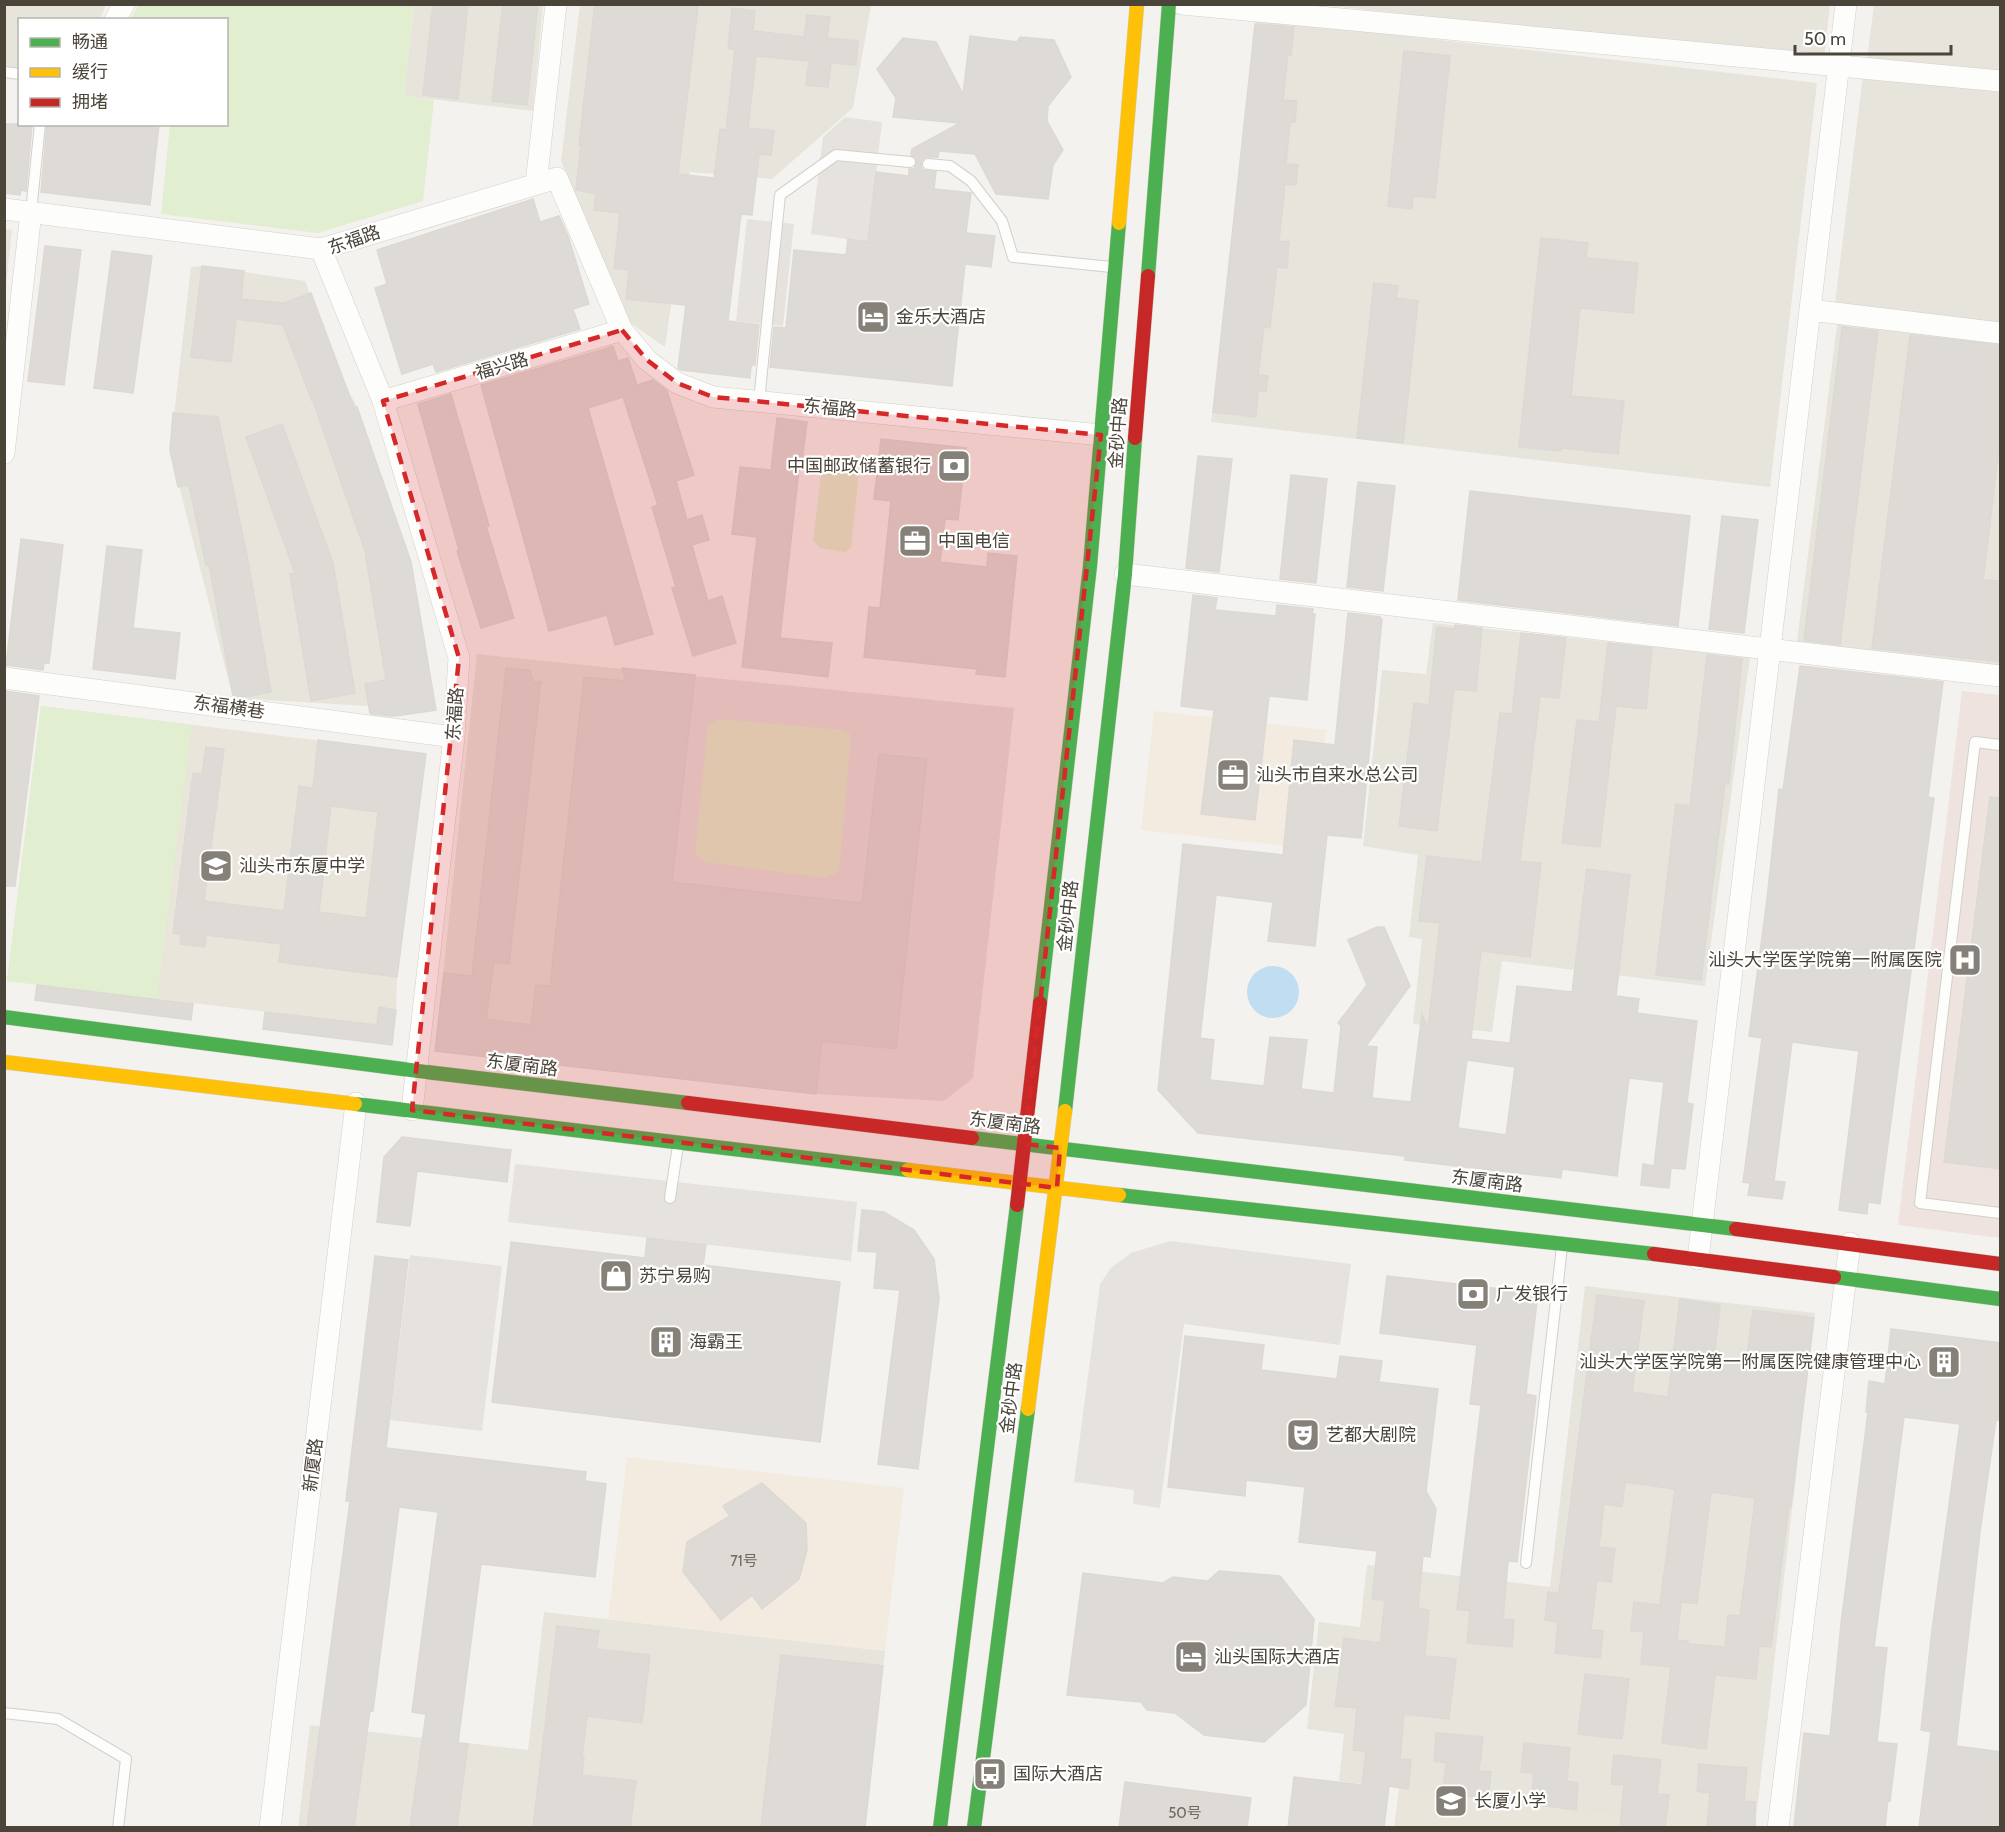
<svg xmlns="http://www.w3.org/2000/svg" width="2005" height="1832" viewBox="0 0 2005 1832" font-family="Cabin,'Noto Sans SC',sans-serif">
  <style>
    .residential { fill: #e7e4dc }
    .commercial { fill: #f3ebdf }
    .industrial { fill: #e6e2de }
    .education { fill: #eae5da }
    .medical { fill: #eee3df }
    .green { fill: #e1eecf }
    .parking { fill: #e6e3df }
    .water { fill: #c0ddf1 }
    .building { fill: #dedbd6; stroke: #dcd9d4; stroke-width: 1.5; fill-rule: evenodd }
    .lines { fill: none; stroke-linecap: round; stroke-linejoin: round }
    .lane-casing { stroke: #d2d0cb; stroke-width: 12 }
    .street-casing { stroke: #d2d0cb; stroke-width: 22 }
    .fast-casing { stroke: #d3cfc5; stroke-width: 15 }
    .slow-casing { stroke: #d3cfc5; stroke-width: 15 }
    .jam-casing { stroke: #d3cfc5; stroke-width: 15 }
    .lane { stroke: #fdfdfc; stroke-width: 10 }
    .street { stroke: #fdfdfc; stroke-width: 21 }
    .fast { stroke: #4caf50; stroke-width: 14 }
    .slow { stroke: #ffc107; stroke-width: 14 }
    .jam { stroke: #c62828; stroke-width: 14 }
    .marked { fill: #d62828; fill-opacity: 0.2; stroke: #d62828; stroke-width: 4.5; stroke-dasharray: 12 8; stroke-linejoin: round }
    .labels { text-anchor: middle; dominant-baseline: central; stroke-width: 4.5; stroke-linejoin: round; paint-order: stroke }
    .number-label { font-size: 15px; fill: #706a61 }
    .street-label { font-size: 18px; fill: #4b4439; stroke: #fff }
    .poi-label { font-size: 18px; fill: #4b4439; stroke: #fff; text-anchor: start }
  </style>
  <rect width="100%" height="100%" fill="#f4f2ee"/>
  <path class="residential" d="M5,4H106V5L100,19L20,20L19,68L5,66Z
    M1313,4L1830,5L1824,59Z
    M414,5H543L533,111L404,96Z
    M580,5H871L853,108L772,179L690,172L665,347L629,322L561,161Z
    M1874,5H2000V75L1867,60Z
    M1256,19L1817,83L1770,487L1211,422Z
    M1863,75L2000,88V323L1835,304Z
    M5,229L12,230L5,294L4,229Z
    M202,266L305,281L347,388L357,407L411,561L436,710L371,720L368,706L233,698L170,450L191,267Z
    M1838,318L2000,337V671L1796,649Z
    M1433,623L1750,657L1705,986L1502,961L1492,1032L1413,1024L1422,939L1409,937L1418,855L1363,846L1382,670L1426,674Z
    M477,654L623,669L581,1068L435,1051Z
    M1585,1286L1815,1313L1755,1827H1728L1666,1821L1339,1781L1344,1734L1307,1729L1319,1622L1360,1627L1367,1565L1550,1587Z
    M544,1612L885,1651L865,1827L298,1828L310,1725L528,1750Z"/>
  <path class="commercial" d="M1154,711L1326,730L1312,849L1141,830Z
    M627,1457L904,1488L885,1651L608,1619Z"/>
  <path class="industrial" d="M623,669L1014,708L973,1078L944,1101L816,1094L581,1068Z"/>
  <path class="education" d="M41,706L426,754L397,977L396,1010L379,1008L377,1025L7,981Z
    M1399,1788L1611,1814L1727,1827L1394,1828Z"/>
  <path class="medical" d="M1962,691L2000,695V1238L1898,1225Z"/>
  <path class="green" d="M138,5H414L404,96L434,100L423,201L318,233L161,214L170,125L226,124V20L131,19Z
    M830,463L852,466L859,472L851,548L845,552L820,548L813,540L822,468Z
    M41,706L192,725L157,999L7,981Z
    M720,719L843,730L851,735L839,871L826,878L705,862L695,853L708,724Z"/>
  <path class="parking" d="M845,117L882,122L868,242L811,234L823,137Z
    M747,219L794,224L783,326L736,321Z
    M515,1164L857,1202L851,1261L508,1222Z
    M1170,1241L1351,1264L1340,1345L1184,1324L1160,1508L1133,1504L1134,1490L1074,1482L1100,1284L1111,1268L1131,1253Z
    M410,1255L502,1266L482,1431L390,1420Z"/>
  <path class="water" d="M1247 992a26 26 0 1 1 52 0a26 26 0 1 1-52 0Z"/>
  <path class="building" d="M433,4H468L458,99L423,95Z
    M503,4H538L527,105L492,101Z
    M595,4H674L698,7L678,174L714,178L720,129L726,130L732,78L735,49H728L732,8L755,11L753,31L804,37L807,15L830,17L827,38L858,41L856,65L831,63L828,87L806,85L809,61L756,56L748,128L774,131L771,155L759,154L752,215L741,214L728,321L759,325L755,365H751L750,378L681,370L678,368L686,305L626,299L629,270L614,268L620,213L594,210L596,194L576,190L581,145H579Z
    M1255,24L1294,27L1291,55L1288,54L1283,100L1297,101L1295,122H1290L1286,164L1298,165L1296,185L1285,184L1279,241L1289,242L1287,268L1277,267L1270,328L1264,327L1258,375L1268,376L1266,391H1258L1256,417L1213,412Z
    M970,36L1017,42L1020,37L1054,40L1071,77L1048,106L1047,121L1063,150L1053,165L1048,199L996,194L975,154L939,151L938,157H925L922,160L921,167L923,170L936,172L934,189L971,193L966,233L995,236L991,267L965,264L952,386L770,367L774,327L786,328L794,250L846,255L848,239L868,242L876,172L909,176V169H914L917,163L916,158L911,155L912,149L960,123L893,117L896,98L877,69L903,38L936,42L963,94Z
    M1404,51L1450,56L1435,198L1413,196L1412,209L1388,206Z
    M4,124H32L26,191L21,190L20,195L4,193Z
    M47,124H159L150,205L41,192Z
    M533,199L540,222L559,216L568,236L589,304L573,309L580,329L436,372L433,364L402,374L375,288L387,284L377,250Z
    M1541,238L1588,243L1586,258L1638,263L1633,313L1580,308L1571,396L1624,401L1618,454L1561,448V451L1519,447Z
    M45,246L81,250L64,385L28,381Z
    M112,251L152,256L133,393L94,388Z
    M202,266L244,271L241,299L284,303L311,293L354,408L357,407L411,562L436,710L395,716L370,713L365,684L386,680L365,551L313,401H312L283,325L236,319L231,362L191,357Z
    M1374,283L1398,286L1396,298L1418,301L1403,443L1357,438Z
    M1842,327L1878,331L1840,645L1804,640Z
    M1910,335L2001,345V431L1983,580L2001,581V662L1872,648Z
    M613,346L618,361L628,358L637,385L653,380L667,391L694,475L676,481L687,520L702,515L709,540L692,545L698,567L708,601L722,596L736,643L693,656L672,588L676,587L652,507L658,505L623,397L588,408L653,634L615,645L607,615L549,631L481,385L604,349L605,355L606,348Z
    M451,394L489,526H486L514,618L481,628L457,551L459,550L418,404Z
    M173,413L218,417L247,556L271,692L244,697L233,695L209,564L206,565L189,485L178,487L170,450Z
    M777,418L807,422L801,469H799L780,638L832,643L828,677L742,667L757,537L732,534L740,467L771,470Z
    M282,424L333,563L355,693L311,701L290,574L295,573L246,437Z
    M881,439L966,448L958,520L945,519L940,562L987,567L988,553L1017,556L1005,677L976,674L977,669L864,657L869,607L880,608L891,501L874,499Z
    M1198,456L1232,459L1219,572L1186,568Z
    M1291,475L1327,479L1316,583L1280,579Z
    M1358,482L1395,486L1383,591L1347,587Z
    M1470,491L1690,516L1678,626L1458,600Z
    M1722,516L1758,520L1744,633L1709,629Z
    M21,539L63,545L49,663H44L43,670L6,665Z
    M107,546L142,550L133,628L180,633L175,679L93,669Z
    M1193,595L1217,598L1215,610L1276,616L1277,605L1313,609L1312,614H1315L1307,700L1269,696L1255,820L1201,814L1214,710L1181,706Z
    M1348,613L1380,617V619H1382L1361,838L1327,835L1315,946L1268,941L1273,902L1216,895L1200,1038L1214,1040L1210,1080L1264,1086L1270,1037L1307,1040L1301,1089L1334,1093L1341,1026L1338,1023L1367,985L1348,940L1377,927H1384L1410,986L1366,1046L1377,1047L1372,1098L1411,1102L1422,1014L1428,1028L1440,923L1419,921L1427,856L1482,862L1500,713L1512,714L1521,633L1566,638L1559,698L1540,696L1520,861L1541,863L1530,957L1481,951L1471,1039L1510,1043L1517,986L1572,992L1587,869L1630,875L1616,996L1639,999L1637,1013L1697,1021L1687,1103L1693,1104L1685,1169L1671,1168L1669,1188L1641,1185L1643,1164L1654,1166L1664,1082L1629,1078L1617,1176L1562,1169L1561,1178L1405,1160V1156L1198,1133L1158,1090L1183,844L1283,855L1294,740L1335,745ZM1467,1060L1515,1067L1506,1135L1458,1128Z
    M1455,625L1482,628L1476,691L1454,689L1437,831L1399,826L1414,703L1429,705L1437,627L1455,629Z
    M1608,643L1652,648L1646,709L1616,706L1600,847L1562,843L1577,720L1599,722Z
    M1707,655L1742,659L1729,784L1725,783L1701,980L1656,975L1676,804L1690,806Z
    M1800,666L1943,682L1928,797L1934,798L1880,1204L1868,1202L1867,1214L1839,1210L1859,1051L1792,1042L1774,1181L1785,1182L1782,1199L1748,1195L1750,1183L1743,1182L1762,1038L1749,1036L1767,899L1779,789L1783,790Z
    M506,668L530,670L534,683L541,681L509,964L494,962L486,1019L531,1025L536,985L550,986L584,677L626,681L622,668L695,675L672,882L862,903L879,754L927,759L896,1049L822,1041L816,1094L435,1051L444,973L472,976Z
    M4,691L39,696L15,886H4Z
    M318,740L426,754L397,977L279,962L281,944L206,935L205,947L180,944L181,934L173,933L193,773L202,774L206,747L224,749L204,901L284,911L299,786L313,788ZM331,806L378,812L366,918L319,912Z
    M1990,797L2001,798V1169L1944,1162Z
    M37,985L193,1004L191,1020L35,1000Z
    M379,1007L396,1010L392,1045L263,1029L265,1012L377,1025Z
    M402,1137L511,1150L507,1182L417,1171L410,1226L377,1222L384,1157Z
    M862,1210L884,1212L914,1230L934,1259L939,1298L918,1469L878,1464L900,1290L874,1288L877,1252L858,1251Z
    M647,1238L706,1245L703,1265L840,1282L820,1442L492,1402L511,1242L645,1258Z
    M375,1256L408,1260L386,1448L586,1472L585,1481L606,1484L595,1577L481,1564L458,1743L468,1744L457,1827H410L426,1714L412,1712L438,1512L399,1507L373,1711H370L354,1827H307L350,1501H346Z
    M1387,1276L1538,1293L1526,1394L1536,1396L1517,1562L1508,1561L1503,1619L1514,1620L1512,1647L1467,1643L1470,1611L1457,1609L1481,1405L1470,1404L1477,1345L1380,1333Z
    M1597,1295L1644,1301L1632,1392L1668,1397L1680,1299L1720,1305L1714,1359L1746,1364L1753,1310L1814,1318L1791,1506H1789L1771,1647L1759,1646L1756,1679L1715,1675L1706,1749L1662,1743L1671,1667L1641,1664L1644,1632L1631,1631L1634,1602L1660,1605L1675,1489L1625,1482L1622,1507L1604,1504L1599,1547L1615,1549L1611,1582L1597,1580L1591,1630L1603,1631L1600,1658L1555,1653L1558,1622L1545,1620L1548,1592L1559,1593ZM1711,1492L1755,1498V1502L1740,1616L1728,1615L1725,1647L1688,1644V1641L1677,1640L1681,1602L1697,1604Z
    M1891,1329L2001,1343V1420H1996L1980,1532L1956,1746L2001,1752V1827H1919L1931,1732L1921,1730L1932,1630L1960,1424L1904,1417L1874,1647L1887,1648L1877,1742L1897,1744L1890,1801L1888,1800L1885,1827H1794L1804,1733L1830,1736L1841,1624L1868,1412H1866L1869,1381L1885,1384Z
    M1185,1336L1264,1345L1261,1370L1337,1379L1340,1356L1382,1361L1379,1382L1438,1389L1426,1491L1436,1509L1430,1557L1423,1556L1418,1608L1429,1610L1425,1656L1456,1659L1449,1719L1404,1714L1400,1759L1411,1760L1408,1789L1389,1786L1384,1827H1288L1294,1777L1362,1785L1366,1751L1353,1750L1357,1708L1335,1706L1344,1638L1380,1643L1385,1600L1372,1599L1377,1551L1299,1542L1305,1487L1246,1480L1245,1496L1168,1487Z
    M762,1483L806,1523L807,1550L799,1579L762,1609L752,1595L721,1620L683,1572L687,1542L730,1516L723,1506Z
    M1219,1571L1280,1576L1314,1619L1306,1705L1264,1742L1204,1735L1175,1713L1147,1710L1141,1702L1067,1695L1083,1573L1163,1583L1173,1577L1208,1581Z
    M557,1626L599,1631L596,1649L650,1655L642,1723L587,1716L582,1757H584L582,1775L636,1781L630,1827H533Z
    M781,1655L883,1666L865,1827H761Z
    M1585,1674L1629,1679L1622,1739L1578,1734Z
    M1436,1733L1483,1737L1479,1771L1491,1772L1488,1799L1443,1793L1446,1763L1434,1761Z
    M1524,1743L1570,1748L1567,1781L1578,1783L1576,1810L1531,1804L1534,1773L1521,1772Z
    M1614,1755L1661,1760L1657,1794L1669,1795L1665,1827H1620L1624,1785L1611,1784Z
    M1699,1764L1747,1768L1744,1801L1755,1802V1827H1707L1710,1793L1697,1791Z
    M1125,1782L1251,1798L1247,1827H1119Z"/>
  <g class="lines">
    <g class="lane-casing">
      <path id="lane" d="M4,72L20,74
        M928,164L950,166L971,181L1002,221L1013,257L1111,267
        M31,212L40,124
        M759,401L780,195L836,155L910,162
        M2000,745L1975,742L1920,1203L2000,1213
        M670,1198L678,1145
        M1526,1563L1562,1247
        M4,1713L58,1719L126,1759L118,1828"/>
    </g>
    <g class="street-casing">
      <path id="street" d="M1182,4L2000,81
        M115,20L124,4
        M536,184L556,4
        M4,209L321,249L557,178L622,330L647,360L677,383L713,397L1101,435
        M321,249L383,401L459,658L454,737L412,1110
        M1810,310L2000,333
        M383,401L622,330
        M4,453L31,212
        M1125,574L2000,676
        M4,678L454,737
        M1698,1259L1846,4
        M270,1828L356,1103
        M1778,1828L1850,1243"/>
    </g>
    <g class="fast-casing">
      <path id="fast" d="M1148,276L1169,4
        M1040,1003L1090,566L1119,223
        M4,1017L418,1071L688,1103
        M355,1104L908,1170
        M1065,1111L1125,574L1135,438
        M972,1138L1736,1229
        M1119,1195L1654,1254
        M1834,1277L2000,1299
        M940,1828L1017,1205
        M974,1828L1028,1409"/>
    </g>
    <g class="slow-casing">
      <path id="slow" d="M1119,223L1137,4
        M4,1062L355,1104
        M908,1170L1119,1195
        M1028,1409L1065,1111"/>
    </g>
    <g class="jam-casing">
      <path id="jam" d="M1135,438L1148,276
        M688,1103L972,1138
        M1017,1205L1040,1003
        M1736,1229L2000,1264
        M1654,1254L1834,1277"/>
    </g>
    <use href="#lane" class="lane"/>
    <use href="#street" class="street"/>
    <use href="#fast" class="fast"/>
    <use href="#slow" class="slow"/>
    <use href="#jam" class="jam"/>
  </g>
  <path class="marked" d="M622,330L647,360L677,383L713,397L1101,435L1025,1144L1060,1148L1057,1188L412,1110L459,658L383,401Z"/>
  <defs>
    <g id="hotel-square" transform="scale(1.725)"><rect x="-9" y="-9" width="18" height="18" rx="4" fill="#868178" stroke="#fff"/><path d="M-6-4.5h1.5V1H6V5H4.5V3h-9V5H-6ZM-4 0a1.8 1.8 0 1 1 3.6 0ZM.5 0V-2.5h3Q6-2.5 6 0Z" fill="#fff"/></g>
    <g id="bank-square" transform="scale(1.725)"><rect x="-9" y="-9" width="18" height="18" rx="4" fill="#868178" stroke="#fff"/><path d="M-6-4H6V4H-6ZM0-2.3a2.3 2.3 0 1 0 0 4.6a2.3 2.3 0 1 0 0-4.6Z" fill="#fff"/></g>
    <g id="office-square" transform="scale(1.725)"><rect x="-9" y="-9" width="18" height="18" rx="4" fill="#868178" stroke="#fff"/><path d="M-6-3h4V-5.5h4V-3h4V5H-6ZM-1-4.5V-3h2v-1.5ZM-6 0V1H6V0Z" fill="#fff"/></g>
    <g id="school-square" transform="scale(1.725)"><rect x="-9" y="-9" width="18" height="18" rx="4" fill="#868178" stroke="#fff"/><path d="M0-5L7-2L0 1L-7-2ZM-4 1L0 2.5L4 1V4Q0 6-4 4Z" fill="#fff"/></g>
    <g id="hospital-square" transform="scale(1.725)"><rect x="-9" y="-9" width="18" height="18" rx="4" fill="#868178" stroke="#fff"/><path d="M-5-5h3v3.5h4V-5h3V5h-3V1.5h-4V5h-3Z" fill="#fff"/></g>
    <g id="shop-square" transform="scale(1.725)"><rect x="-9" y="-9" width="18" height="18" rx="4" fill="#868178" stroke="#fff"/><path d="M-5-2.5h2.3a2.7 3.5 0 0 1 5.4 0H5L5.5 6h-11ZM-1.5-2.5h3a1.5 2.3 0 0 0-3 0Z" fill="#fff"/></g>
    <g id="building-square" transform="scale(1.725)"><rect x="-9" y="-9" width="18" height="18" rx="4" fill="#868178" stroke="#fff"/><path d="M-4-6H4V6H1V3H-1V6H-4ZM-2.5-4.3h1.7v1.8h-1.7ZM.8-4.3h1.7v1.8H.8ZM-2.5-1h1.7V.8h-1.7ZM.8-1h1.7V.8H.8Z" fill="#fff"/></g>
    <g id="theatre-square" transform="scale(1.725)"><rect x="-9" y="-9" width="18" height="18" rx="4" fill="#868178" stroke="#fff"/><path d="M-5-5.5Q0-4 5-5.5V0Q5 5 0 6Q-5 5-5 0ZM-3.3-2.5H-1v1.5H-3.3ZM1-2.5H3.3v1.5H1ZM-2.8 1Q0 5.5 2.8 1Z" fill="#fff"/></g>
    <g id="bus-square" transform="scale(1.725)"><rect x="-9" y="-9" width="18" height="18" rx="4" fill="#868178" stroke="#fff"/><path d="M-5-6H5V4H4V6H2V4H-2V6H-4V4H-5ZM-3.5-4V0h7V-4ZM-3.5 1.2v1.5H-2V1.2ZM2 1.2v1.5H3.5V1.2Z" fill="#fff"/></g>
  </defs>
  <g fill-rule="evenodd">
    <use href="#hotel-square" x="873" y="317"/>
    <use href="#bank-square" x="954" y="466"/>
    <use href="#office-square" x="915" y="541"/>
    <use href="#office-square" x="1233" y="775"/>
    <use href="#school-square" x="216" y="866"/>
    <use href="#hospital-square" x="1965" y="960"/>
    <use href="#shop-square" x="616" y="1276"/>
    <use href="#bank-square" x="1473" y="1294"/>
    <use href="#building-square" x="666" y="1342"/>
    <use href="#building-square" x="1944" y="1362"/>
    <use href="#theatre-square" x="1303" y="1435"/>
    <use href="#hotel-square" x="1191" y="1657"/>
    <use href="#bus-square" x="990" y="1774"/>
    <use href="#school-square" x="1451" y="1801"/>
  </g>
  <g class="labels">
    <g class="number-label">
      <text x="744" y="1561">71号</text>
      <text x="1185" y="1813">50号</text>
    </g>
    <g class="street-label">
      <text transform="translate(354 240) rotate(-19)">东福路</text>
      <text transform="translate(502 366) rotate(-16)">福兴路</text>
      <text transform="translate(830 408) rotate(6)">东福路</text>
      <text transform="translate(1118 433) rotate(-86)">金砂中路</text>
      <text transform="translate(229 707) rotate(8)">东福横巷</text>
      <text transform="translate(455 714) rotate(-86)">东福路</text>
      <text transform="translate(1068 916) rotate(-84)">金砂中路</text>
      <text transform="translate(522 1065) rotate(7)">东厦南路</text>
      <text transform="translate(1005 1123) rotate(7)">东厦南路</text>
      <text transform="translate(1487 1181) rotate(7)">东厦南路</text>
      <text transform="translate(1011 1398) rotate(-83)">金砂中路</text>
      <text transform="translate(313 1465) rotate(-83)">新厦路</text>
    </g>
    <g class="poi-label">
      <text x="896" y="317">金乐大酒店</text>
      <text x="931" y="466" text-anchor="end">中国邮政储蓄银行</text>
      <text x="938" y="541">中国电信</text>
      <text x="1256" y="775">汕头市自来水总公司</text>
      <text x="239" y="866">汕头市东厦中学</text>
      <text x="1942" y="960" text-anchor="end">汕头大学医学院第一附属医院</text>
      <text x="639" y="1276">苏宁易购</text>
      <text x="1496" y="1294">广发银行</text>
      <text x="689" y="1342">海霸王</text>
      <text x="1921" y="1362" text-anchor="end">汕头大学医学院第一附属医院健康管理中心</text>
      <text x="1326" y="1435">艺都大剧院</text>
      <text x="1214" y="1657">汕头国际大酒店</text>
      <text x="1013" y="1774">国际大酒店</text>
      <text x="1474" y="1801">长厦小学</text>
    </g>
  </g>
  <rect width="2005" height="1832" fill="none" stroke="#4b4439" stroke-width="12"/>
  <rect x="18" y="18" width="210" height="108" fill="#ffffff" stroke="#b7b4b0" stroke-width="1.5"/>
  <rect x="30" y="38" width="30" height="9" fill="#4caf50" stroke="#b7b4b0" stroke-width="1.5"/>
  <text x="72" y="48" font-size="18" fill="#4b4439">畅通</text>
  <rect x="30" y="68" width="30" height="9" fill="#ffc107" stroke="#b7b4b0" stroke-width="1.5"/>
  <text x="72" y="78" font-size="18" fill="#4b4439">缓行</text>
  <rect x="30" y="98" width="30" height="9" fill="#c62828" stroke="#b7b4b0" stroke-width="1.5"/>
  <text x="72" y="108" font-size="18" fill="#4b4439">拥堵</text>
  <path d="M1795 45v9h156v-9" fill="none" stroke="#4b4439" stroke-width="3"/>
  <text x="1804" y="45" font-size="18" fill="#4b4439" stroke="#ffffff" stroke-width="4.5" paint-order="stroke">50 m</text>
</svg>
